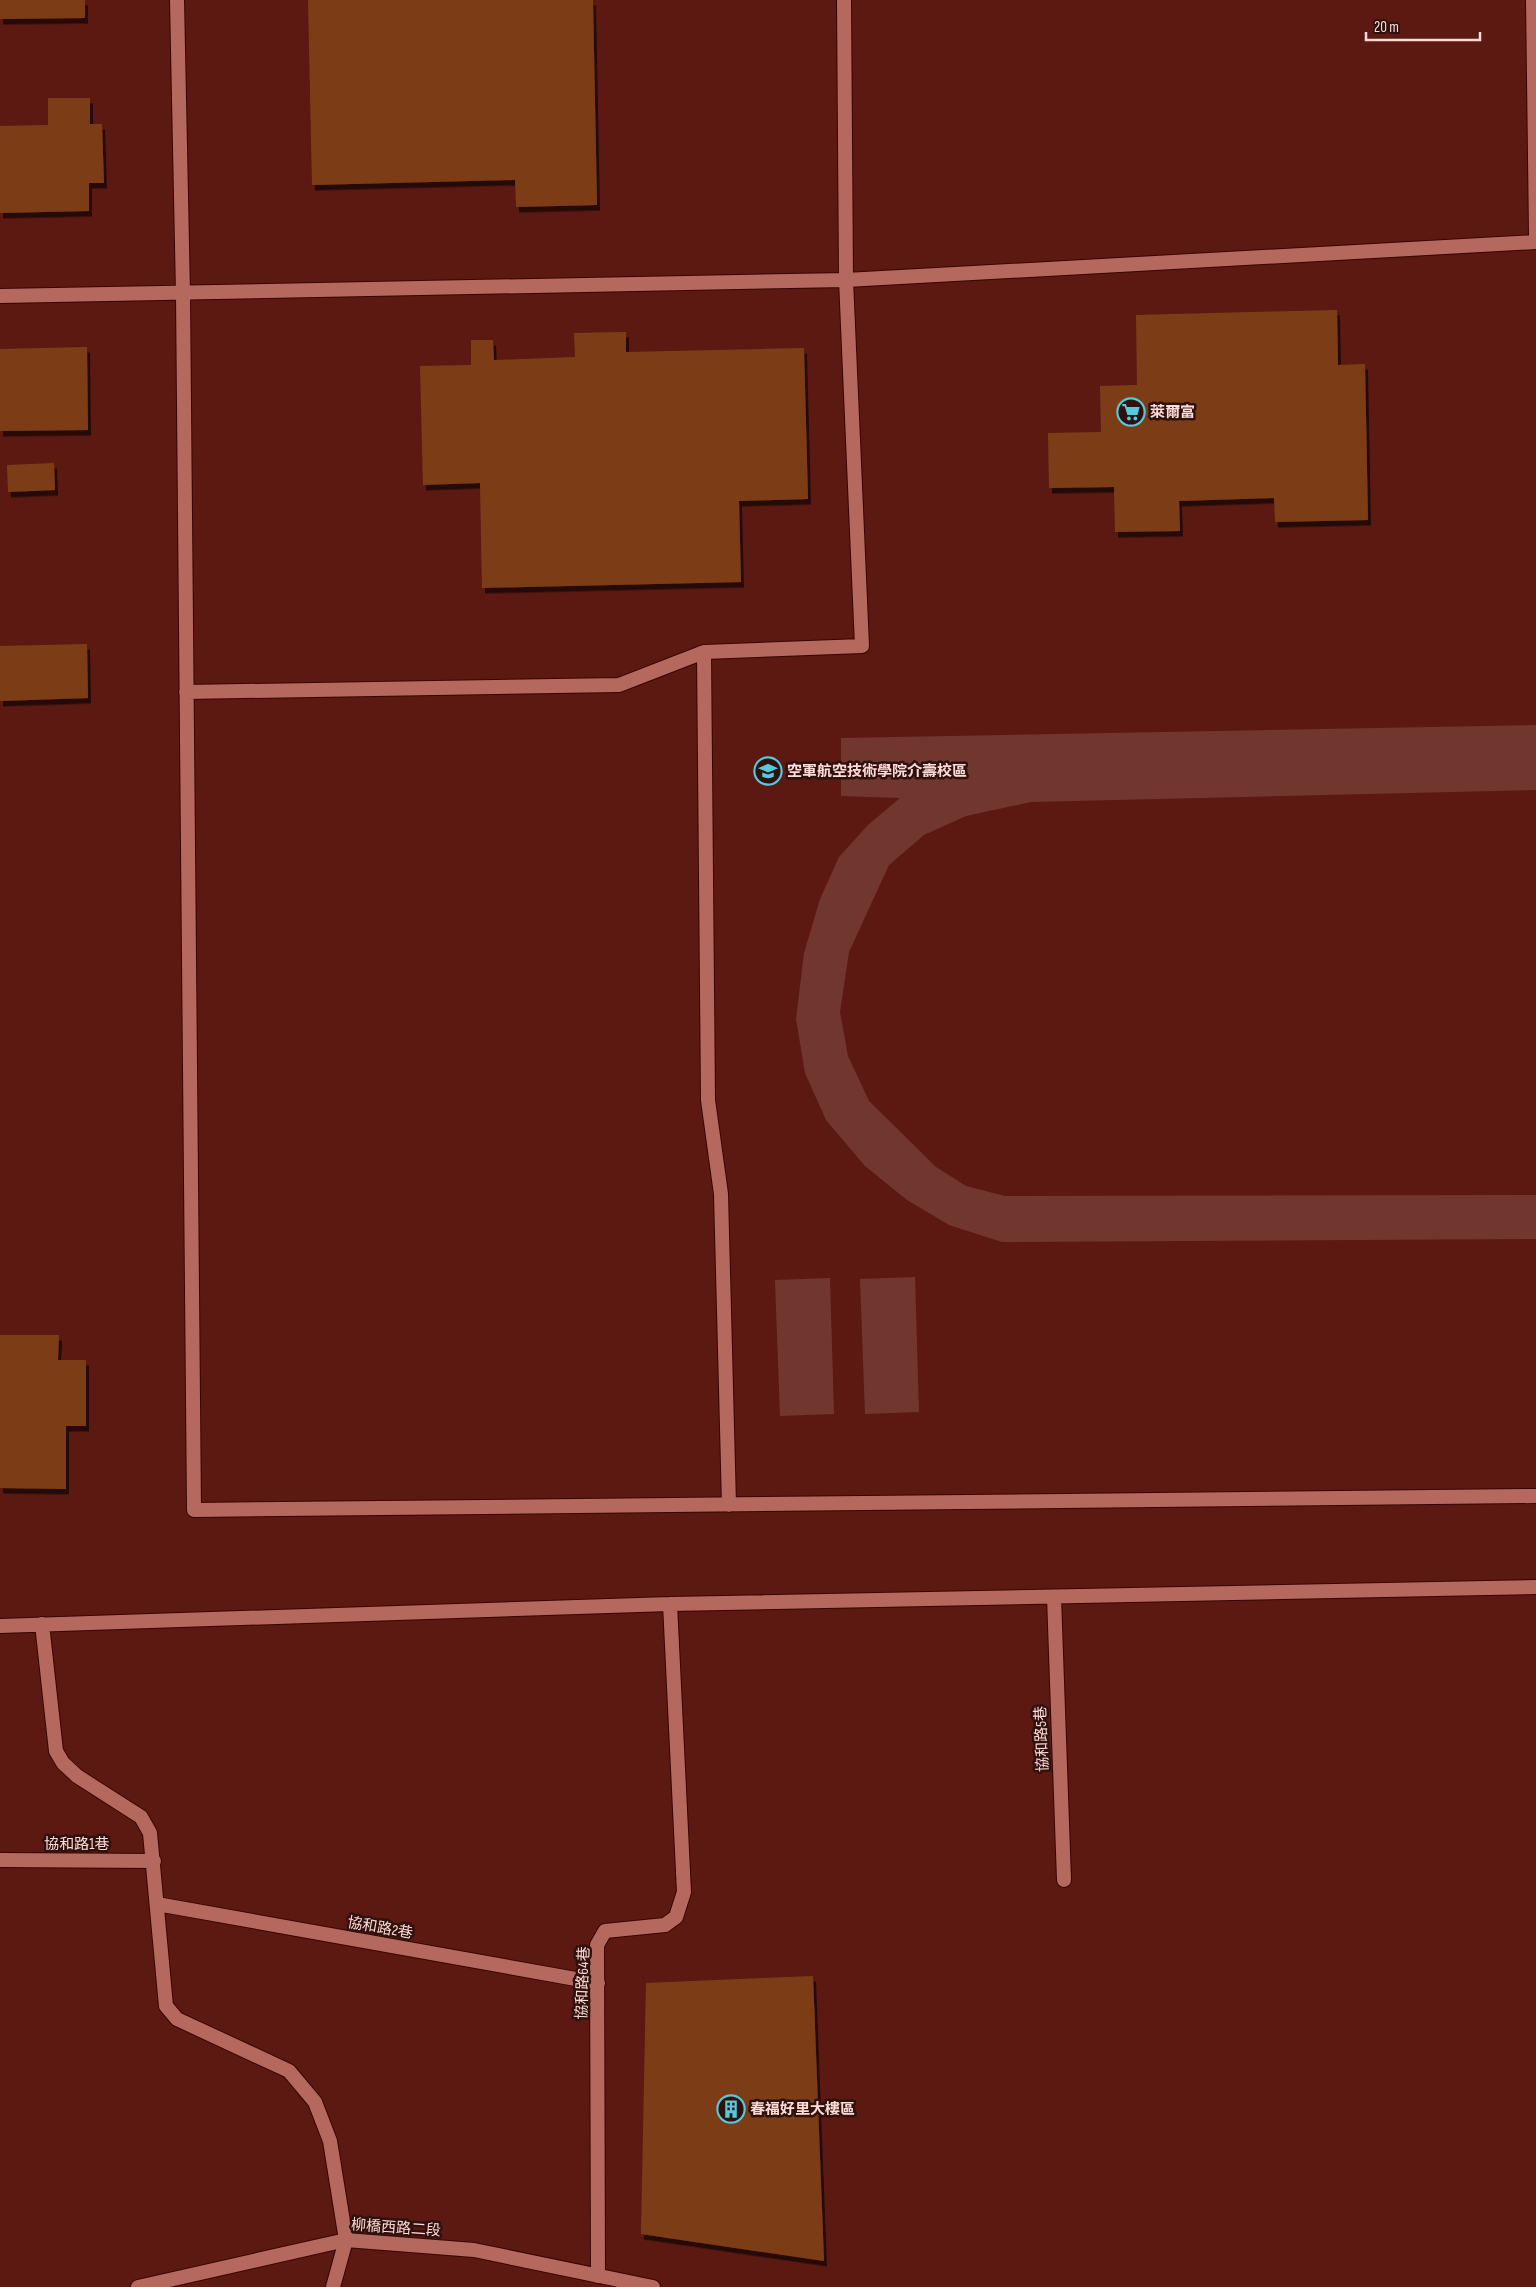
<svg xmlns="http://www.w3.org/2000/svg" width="1536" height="2287" font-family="'Sofia Sans Condensed','Noto Sans TC',sans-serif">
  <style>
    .green { fill: #71372f }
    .building { fill: #7c3e17; filter: url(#shadow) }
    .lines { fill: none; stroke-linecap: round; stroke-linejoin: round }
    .service-casing { stroke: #380503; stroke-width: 16 }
    .minor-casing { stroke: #380503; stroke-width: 16 }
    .service { stroke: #b5695e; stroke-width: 14 }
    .minor { stroke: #b5695e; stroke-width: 14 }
    .labels { text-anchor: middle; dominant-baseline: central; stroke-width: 5; stroke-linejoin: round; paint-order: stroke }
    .poi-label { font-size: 15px; font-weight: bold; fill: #fedbd5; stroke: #2f110d; text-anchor: start }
    .street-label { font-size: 15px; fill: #fedbd5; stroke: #2f110d }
  </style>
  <defs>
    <filter id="shadow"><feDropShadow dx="3" dy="5.5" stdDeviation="0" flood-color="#0009"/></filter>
  </defs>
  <rect width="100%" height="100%" fill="#5c1912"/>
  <path class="green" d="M1536,725V790L1031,802L966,816L924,835L889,865L849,952L840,1012L848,1056L869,1101L936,1167L966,1186L1005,1196L1536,1195V1239L1002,1242L949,1225L907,1200L865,1166L826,1120L805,1073L796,1019L804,953L820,899L839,857L868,825L900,798L841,796V738Z
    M915,1277L919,1412L865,1414L860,1279Z
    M830,1278L834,1414L780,1416L775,1280Z"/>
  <path class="building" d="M0,0H85V18L0,19Z
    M308,0H593L597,205L516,207L515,180L312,185Z
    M48,98H90V124H102L104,183H89V211L0,213V126L48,125Z
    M1337,310L1338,365L1365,364L1368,520L1275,522L1274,498L1179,501L1180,531L1115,532L1114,487L1049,488L1048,433L1101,432L1100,386L1137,385L1136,315Z
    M626,332V352L804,348L808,499L739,501L741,582L482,588L480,483L423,485L420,366L471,365V340H493L494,360L575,357L574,333Z
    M87,347L88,430L0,431V349Z
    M54,463L55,490L8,492L7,465Z
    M87,644L88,698L0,701V646Z
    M0,1335H59L58,1360H86V1426H66V1489L0,1488Z
    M813,1976L824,2261L641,2234L646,1983Z"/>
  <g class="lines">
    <g class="service-casing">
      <path id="service" d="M177,0L183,294L194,1510L1536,1496
        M1533,0L1536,235
        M0,296L846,280L1536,242
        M704,652L708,1100L721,1194L729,1505
        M186,692L619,685L704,652L862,646L846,280L844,0
        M1054,1597L1064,1880
        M42,1624L56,1751L63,1763L77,1776L141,1817L150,1833L166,2006L177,2019L289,2071L315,2102L330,2141L346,2240L333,2287
        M0,1626L670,1604L1536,1587
        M0,1860L154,1861
        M157,1904L598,1983
        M598,2276L597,1945L605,1931L665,1925L676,1917L684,1892L670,1604"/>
    </g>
    <g class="minor-casing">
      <path id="minor" d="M138,2287L346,2240L474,2250L653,2287"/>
    </g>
    <use href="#service" class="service"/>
    <use href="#minor" class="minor"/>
  </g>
  <defs>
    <g id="supermarket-ring" transform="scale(1.4375)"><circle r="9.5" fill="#2f110d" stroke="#54cadd" stroke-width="1.5"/><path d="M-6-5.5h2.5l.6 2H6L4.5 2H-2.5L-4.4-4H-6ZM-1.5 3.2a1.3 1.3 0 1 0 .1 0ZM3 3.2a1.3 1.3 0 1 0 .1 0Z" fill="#54cadd"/></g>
    <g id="university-ring" transform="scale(1.4375)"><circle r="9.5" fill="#2f110d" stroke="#54cadd" stroke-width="1.5"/><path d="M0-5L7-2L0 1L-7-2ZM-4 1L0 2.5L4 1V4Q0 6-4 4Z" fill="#54cadd"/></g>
    <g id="building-ring" transform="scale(1.4375)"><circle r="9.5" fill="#2f110d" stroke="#54cadd" stroke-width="1.5"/><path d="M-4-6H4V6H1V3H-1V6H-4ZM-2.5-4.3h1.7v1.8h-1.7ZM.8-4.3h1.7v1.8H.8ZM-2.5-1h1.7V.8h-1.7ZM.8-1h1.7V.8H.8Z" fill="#54cadd"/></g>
  </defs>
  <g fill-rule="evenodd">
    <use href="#supermarket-ring" x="1131" y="412"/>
    <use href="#university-ring" x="768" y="771"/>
    <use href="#building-ring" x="731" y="2109"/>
  </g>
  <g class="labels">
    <g class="poi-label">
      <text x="1150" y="412">萊爾富</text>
      <text x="787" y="771">空軍航空技術學院介壽校區</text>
      <text x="750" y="2109">春福好里大樓區</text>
    </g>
    <g class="street-label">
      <text transform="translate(1042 1739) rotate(-92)">協和路5巷</text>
      <text x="77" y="1844">協和路1巷</text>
      <text transform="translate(380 1928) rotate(10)">協和路2巷</text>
      <text transform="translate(583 1983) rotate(-88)">協和路64巷</text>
      <text transform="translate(396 2228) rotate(4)">柳橋西路二段</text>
    </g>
  </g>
  <path d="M1366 32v8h114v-8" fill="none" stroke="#fedbd5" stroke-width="2.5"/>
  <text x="1374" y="32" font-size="15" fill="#fedbd5" stroke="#2f110d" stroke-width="4" paint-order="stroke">20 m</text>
</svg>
